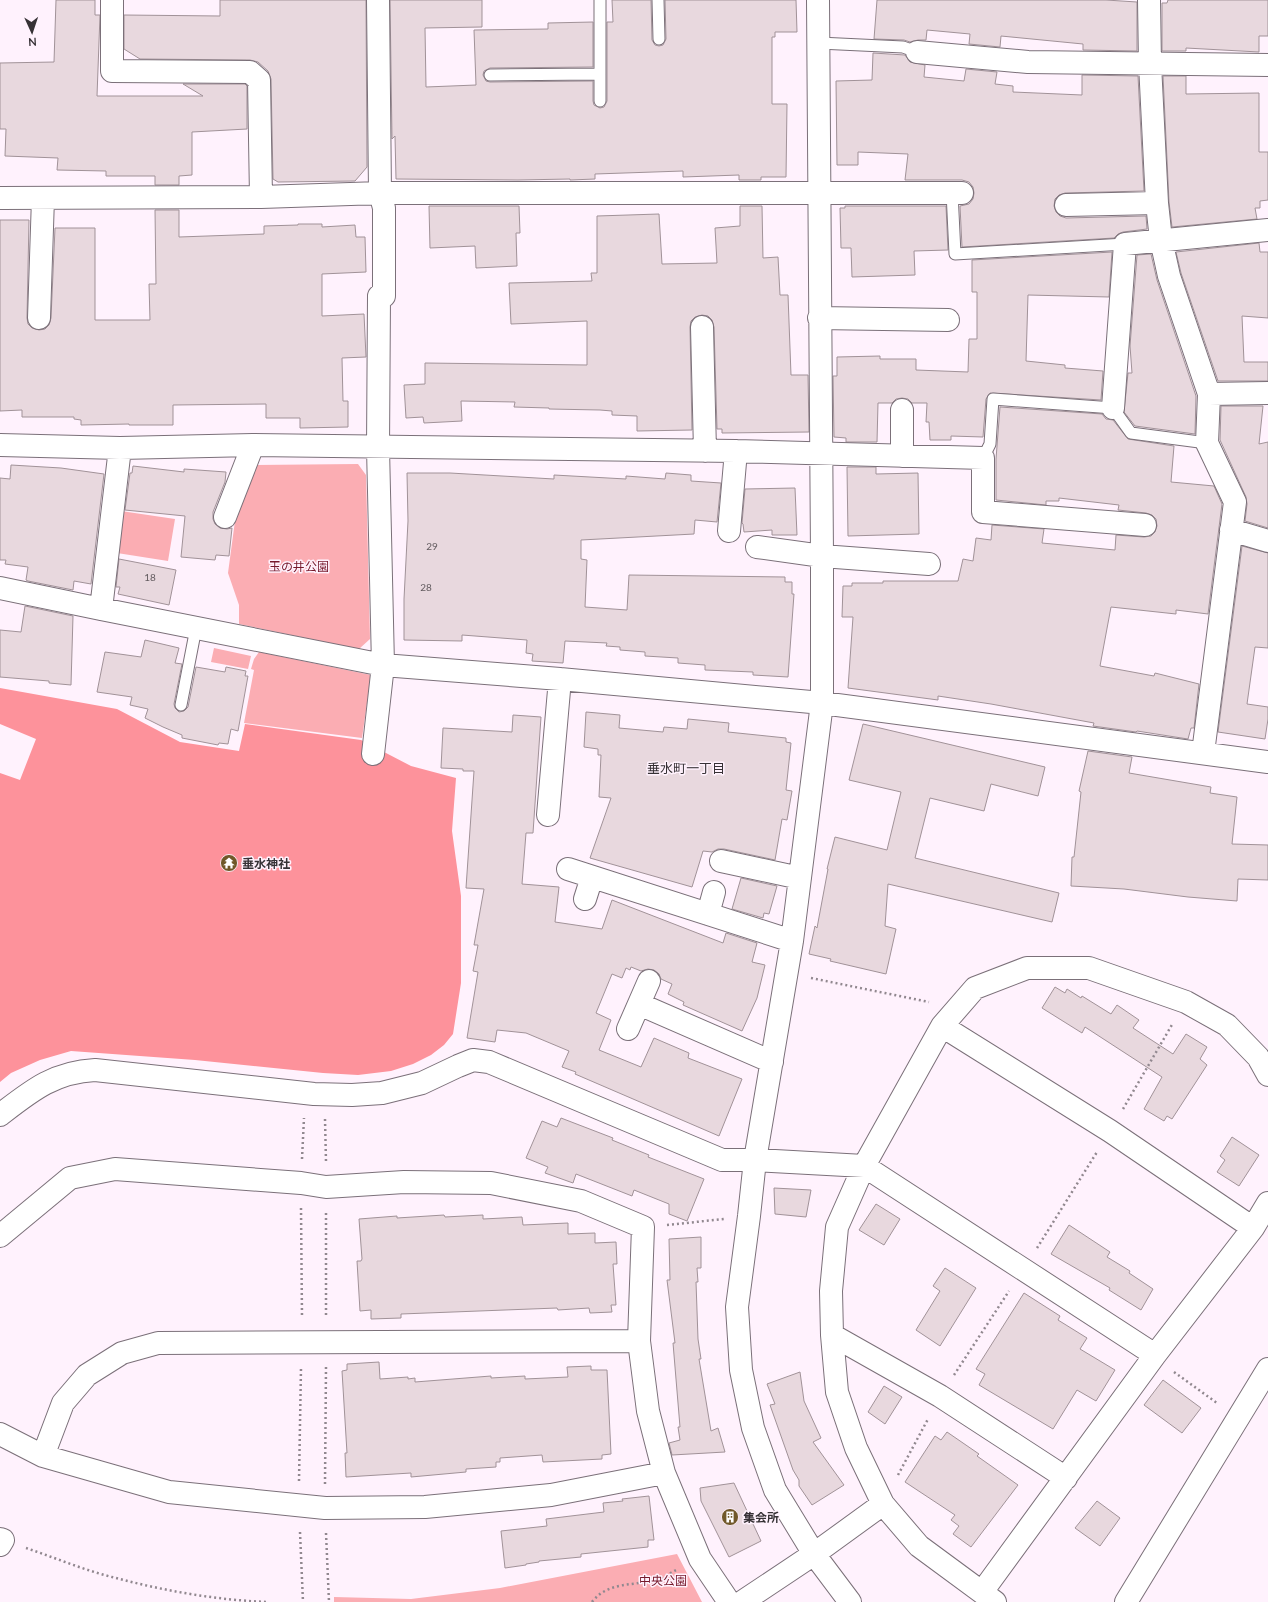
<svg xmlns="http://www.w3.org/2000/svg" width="1268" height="1602" font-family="Lato,'Noto Sans JP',sans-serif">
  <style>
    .green { fill: #fbadb3 }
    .forest { fill: #fd929b }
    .building { fill: #e8d8de; stroke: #a19298 }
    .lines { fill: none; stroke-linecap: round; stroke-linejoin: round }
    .service-casing { stroke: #7b7079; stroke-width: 13 }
    .minor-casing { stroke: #7b7079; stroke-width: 24 }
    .path { stroke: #91888f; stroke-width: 2.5; stroke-dasharray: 2 3; stroke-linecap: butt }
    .service { stroke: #fff; stroke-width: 11 }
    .minor { stroke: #fff; stroke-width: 22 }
    .labels { text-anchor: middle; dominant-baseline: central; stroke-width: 3; stroke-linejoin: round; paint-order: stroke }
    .number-label { font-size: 10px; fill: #625b5f }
    .park-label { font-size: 12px; fill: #76182b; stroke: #fff2fd }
    .poi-label { font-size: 12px; font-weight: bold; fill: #363135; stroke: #fff2fd; text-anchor: start }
    .neighbourhood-label { font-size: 13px; fill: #363135; stroke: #fff2fd }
  </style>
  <rect width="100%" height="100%" fill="#fff2fd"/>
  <path class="green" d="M358,464L366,475L370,639L359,649L239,624V605L228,573L237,506L255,465Z
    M121,511L175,519L168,561L117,553Z
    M214,648L251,656L248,669L211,662Z
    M259,652L371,675L362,738L244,723L254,670L251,669L254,659Z
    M677,1554L702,1602H334V1597L411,1599L500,1588Z"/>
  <path class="forest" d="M0,688L117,709L180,742L239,751L245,724L361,740L411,766L456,778L452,831L461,896V983L453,1034L444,1045L431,1055L413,1064L391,1071L358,1075L323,1073L195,1060L71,1051L40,1060L11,1073L0,1082V773L20,780L36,739L0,724Z"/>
  <path class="building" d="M56,0H95V15H100L97,96H203L183,84H245L247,86V129L192,132V175L179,176V185H155V176H106V171L57,170L58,158L5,156L6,129H0V63L54,62Z
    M220,0H366L367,167L355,181L278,182L273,179L271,79L268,71L258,62L250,60L140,59L124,49V15L220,16Z
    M390,0H482V27L425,28L426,87L476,85L474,30L548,29V23L593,22V67L490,68L484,71L483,75L486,81L490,82L593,81V101L594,105L600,108L604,107L607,101V22H613L612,0H651L652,40L655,45L659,46L663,45L666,39L665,0H796L797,32H775V37H772V104H787L786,177H761V180H739V175L683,177V171L595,174V179L570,180V179L518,180L396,179L395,136L392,139Z
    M877,0H1106L1137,2V51L1083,50V44L1001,36L1000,47L969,44L970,34L927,30L926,40H918L910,42L904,40L874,39Z
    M1168,0H1268V36H1259V52L1186,48V51H1162V3H1167Z
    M873,53L905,55L910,62L925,65L924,77L964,81L966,69L997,72L995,84L1013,86V92L1082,95V75L1138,76L1144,191L1065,193L1059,195L1055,199L1054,206L1056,212L1060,216L1066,218L1146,216L1147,229L1123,232L1118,234L1114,238L962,247L960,206L969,204L973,199L974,193L973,187L969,182L962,180H905L908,154L858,152V165H837L836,81L872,80Z
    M1163,76H1186V94L1259,93V152H1268V200L1260,201V208H1255L1257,219L1172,227L1169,202Z
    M429,206H519L520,233H516L517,266L476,268L475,246L430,248Z
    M740,206H762L763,258L778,257L780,295H788L791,375H808L809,432L722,433V429H717L714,327L712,320L708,316L702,315L695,317L691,321L690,327L692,430L637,431V416L612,415V411L600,410L549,409V408L514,407L515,402L461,401L462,421L424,423L423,417L406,418L404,385L425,384V363L587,365V321L511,324L509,283L592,281L591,273H597V216L659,214L662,264L717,263L715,228L740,226Z
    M845,206H946L948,250L914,251L915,275L852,277L851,248H841L840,208H845Z
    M155,210H179V237L264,234V226L298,225V224H322V227L355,225L356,237H365L366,272L322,274V316L364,314L366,357L342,358L343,401H348V427L300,428V418H266V404L173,405V425H129V424L81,425V420L74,419V417H22V410L0,411V220H29L27,318L28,324L32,328L39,330L45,329L49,325L51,318L55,228H95V320H150L149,284H156Z
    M1259,243L1260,252H1268V318L1242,316L1244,362H1268V381H1218L1181,273L1176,252Z
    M1112,252L1109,297L1028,295L1026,361L1065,365V368L1103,371L1101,400L990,393L986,399L983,437L951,436V440H930L929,422H926L927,403H912L908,399L902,398L896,399L892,403H878L877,442H846V438L834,437L833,376H837V357L880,356V359H916V370L968,372L969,339H977V292H972V260Z
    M1151,254L1157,280L1196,396L1195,434L1135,426L1124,412L1128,373H1132L1130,346L1137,255Z
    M1221,406H1263L1259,444L1268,442V528L1245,521L1247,504L1246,497L1220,440Z
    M1000,407L1102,414L1106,419L1113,420L1128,439L1174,446L1171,482L1214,486L1222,504L1208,614L1176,610V614L1111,607L1100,666L1154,676L1155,673L1199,684L1194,728H1191L1188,739L1137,731L1136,732L1093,726L1094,723L991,704L938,696V700L848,688L853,617H842L843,586H852V583H883V581H958L963,559L973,561L976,538L991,540L992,525L1044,529L1042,543L1115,550L1116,535L1144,537L1151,536L1155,532L1157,526L1156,519L1152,515L1146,513L1118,510L1119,505L1059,498V501H1046V505L996,500V459Z
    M11,465L61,468L104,474L91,584L74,581L73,590L28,581L26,580L28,567L5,564L6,560H0V478L10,479Z
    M133,466L184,472V469L226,472L225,482L213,512V519L215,524L220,528L227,529L232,528L229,556L216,555L215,560L181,557L185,516L125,510L130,473H132Z
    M847,467H876V474L918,473L919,534L848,536Z
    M407,473H450L554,479V475L626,479V476L665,479L666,473L691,475V481L721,483L717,522L695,520L694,534L581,540V559L587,560L585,607L627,610L629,575L785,577V582H792V594H794L788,677L753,675V672L705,670V665L678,663V658L645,656V652L620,650V647L606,646L607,643L565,641L563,663L532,661L533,654L526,653L527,640L462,635V641L404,640V599L408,521Z
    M795,488L797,535H772V530L744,532L743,524L742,523L745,489Z
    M1242,546L1268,553V648L1255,647L1247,704L1268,707V719L1265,739L1218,732Z
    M119,559L176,570L169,605L118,594L120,587H116Z
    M25,606L73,616L71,685L49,683V681L0,677V630L21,632Z
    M145,640L179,648L175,663L182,664L174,704L175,708L179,712L184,711L188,707L196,667L225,672L226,667L246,671L245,676H248L238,731L231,729L228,744L219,743L218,745L182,738V735L163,727L145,718L148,709L130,705L132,697L97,692L105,652L141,657Z
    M586,712L620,715L619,728L663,732L664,727L687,729L688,719L729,723L728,732L786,738V742L791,743L786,790L792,791L787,820L782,819L775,860L724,849H718L712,852L703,851L692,887L590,858L611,798L599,797L601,755H598V749L584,747Z
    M513,715L541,717L533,833H526L522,884L559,887L555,922L602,929L612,900L723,943L726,933L757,943L752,962L765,965L757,998L742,1031L683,1005L684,1002L668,994L672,984L661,979L659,974L654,970L648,969L641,971L631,967L630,970L626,968L622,978L612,974L596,1013L611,1020L599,1050L641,1067L654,1038L689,1053L688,1058L742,1079L719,1136L575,1074L576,1072L562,1067L569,1051L526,1033L497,1030L495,1042L467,1038L478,972L473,971L478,945H474L484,889L466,888L474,771H463V769L441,768L443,728L512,732Z
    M863,724L1045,767L1038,796L991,784L984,811L930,798L915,858L1059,893L1052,922L888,884L885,926L896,929L886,974L830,961L831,959L809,954L815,926L817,928L828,869H827L835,837L887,850L901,792L849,780Z
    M1088,751L1132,757L1129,773L1211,787L1210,793L1237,797L1232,844L1268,845V880L1238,879L1237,901L1188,897L1124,889L1071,886L1072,857H1074L1081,792L1079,791Z
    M741,878L777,886L769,914L764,913L763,918L732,909Z
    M1055,987L1065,993L1067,989L1081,998L1082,996L1111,1014L1117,1005L1139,1020L1133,1028L1173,1054L1186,1034L1207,1047L1200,1059L1207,1065L1172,1119L1167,1116L1164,1121L1144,1109L1162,1077L1085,1027L1082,1033L1042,1008Z
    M561,1118L613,1138L612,1140L649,1155L648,1157L704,1179L687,1221L669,1214V1204L634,1190L632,1196L576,1174L573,1183L545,1173L548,1167L526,1158L542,1121L557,1127Z
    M1232,1137L1259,1155L1239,1186L1217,1172L1225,1160L1220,1156Z
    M774,1188L811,1190L806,1217L775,1214Z
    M876,1204L900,1219L884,1245L859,1230Z
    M444,1215L445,1217L483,1215V1219L522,1217L523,1225L568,1223V1234L595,1233V1243L616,1242L617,1264H613L616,1305H611L612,1312L590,1313L589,1308L558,1310L557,1308L401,1314V1318L371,1319V1310L360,1311L357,1261H361L362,1259L359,1219L397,1216V1218Z
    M1069,1225L1110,1252L1107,1257L1130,1271L1129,1273L1153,1289L1141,1310L1109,1290L1110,1288L1051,1254Z
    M701,1237V1268H697L698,1282H696L698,1339L701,1359H699L711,1431L718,1428L725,1452L672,1455L669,1443L680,1440L678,1427H680L673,1343H675L667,1280H670L669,1239Z
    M945,1268L976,1288L940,1346L916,1330L940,1291L933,1286Z
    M1024,1293L1060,1316L1058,1320L1087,1338L1080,1349L1115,1370L1096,1401L1077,1390L1053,1429L979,1385L985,1374L976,1369Z
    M379,1362L380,1379L408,1377V1379L415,1378V1382L491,1376V1378L525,1376V1379L568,1377L567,1367L591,1366V1370H607L611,1454L602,1455V1459L543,1462L542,1455L500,1458V1462H496V1467L466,1469V1472L411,1477V1473L346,1477L345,1453H347L342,1371L347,1370V1364Z
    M800,1372L804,1401L821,1438L813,1442L844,1485L812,1505L799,1486V1480L793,1470L770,1405L775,1404L767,1384Z
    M1163,1380L1201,1408L1182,1433L1144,1405Z
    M884,1386L902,1397L885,1424L868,1412Z
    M947,1432L979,1454L977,1456L1018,1485L971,1547L953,1534L959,1526L951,1520L955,1515L905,1482L935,1436L941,1440Z
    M734,1483L761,1541L729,1557L701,1501L700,1488Z
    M649,1496L654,1540H648V1547L581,1554V1557L539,1561V1562L526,1564V1565L505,1568L501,1531L547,1526L546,1519L604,1512L603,1503L623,1501L622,1499Z
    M1097,1501L1120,1518L1100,1546L1075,1528Z"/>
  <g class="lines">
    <g class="service-casing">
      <path id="service" d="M600,0V101
        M658,0L659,39
        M819,43L903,47L917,52
        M490,75L600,74
        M952,192L955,254L1125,244
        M983,458L990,444L993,399L1113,408L1131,433L1207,443
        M181,705L196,628"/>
    </g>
    <g class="minor-casing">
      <path id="minor" d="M112,0V71L250,72L259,80L261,197
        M1149,0L1150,64L1157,203L1161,240L1169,276L1209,394L1207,443L1235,502L1203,753
        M917,52L1028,62L1268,65
        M0,198L261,197L380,193H962
        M1066,205L1157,203
        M39,318L43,198
        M819,318L948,320
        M702,327L705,451
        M1209,394L1268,393
        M1113,408L1125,244L1268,230
        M902,410V456
        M0,445L120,448L253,445L736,451L983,458V512L1145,525
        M225,517L253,445
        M1231,530L1268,541
        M729,531L736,451
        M757,547L822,556L929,564
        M0,588L101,609L383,665L560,679L822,703L1268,762
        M101,609L120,448
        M373,754L383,665L378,448L379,296H384V208L380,193L378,0
        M548,815L560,679
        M721,861L800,878
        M568,869L792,941
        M585,899L592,877
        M708,914L714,892
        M639,1004L772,1062
        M942,1026L1110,1131L1253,1228
        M628,1029L649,981
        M0,1115C31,1091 54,1072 95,1070L314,1094L352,1095L382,1093L422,1083L458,1066L473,1060L489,1062L722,1160H755L792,941L822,703V556L818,0
        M0,1236L70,1178L115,1169L301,1183L326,1187L404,1182L491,1183L581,1201L643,1227L639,1341L648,1411L664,1473L700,1559L729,1602
        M832,1335L940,1396L1066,1478
        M0,1434L43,1456L169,1492L325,1508L425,1507L551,1495L664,1473
        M43,1456L63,1403L87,1375L122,1353L158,1343L639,1341
        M0,1539L3,1540L0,1545
        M982,1592L1155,1355L1253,1228L1268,1203
        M742,1602L814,1554L883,1504
        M850,1602L814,1554L775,1490L753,1428L741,1370L737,1307L749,1216L755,1160L864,1166L1155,1355
        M995,1602L919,1546L883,1504L856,1448L837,1392L832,1335L831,1291L837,1227L864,1166L942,1026L975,988L1027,968H1089L1186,1002L1227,1025L1258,1057L1268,1075
        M1126,1602L1268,1369"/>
    </g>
    <path class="path" d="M811,978L929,1002
      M1123,1109L1173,1023
      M325,1119L326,1162
      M302,1159L304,1118
      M301,1208L302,1317
      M326,1213V1318
      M667,1225L724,1219
      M1037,1248L1097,1152
      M1174,1372L1217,1403
      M954,1375L1009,1291
      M898,1475L928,1419
      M299,1481L301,1368
      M325,1484L326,1367
      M300,1532L303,1602
      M326,1533L329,1602
      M26,1548C56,1558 86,1571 116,1578C165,1591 217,1600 267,1602
      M592,1602C608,1581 634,1586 657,1580C664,1578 670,1573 676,1570"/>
    <use href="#service" class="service"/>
    <use href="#minor" class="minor"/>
  </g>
  <defs>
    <g id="temple-disc" transform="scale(0.9)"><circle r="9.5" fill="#705829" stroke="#fff2fd"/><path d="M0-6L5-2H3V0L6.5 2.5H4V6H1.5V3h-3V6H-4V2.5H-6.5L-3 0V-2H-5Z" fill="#fff"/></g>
    <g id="building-disc" transform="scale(0.9)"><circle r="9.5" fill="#705829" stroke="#fff2fd"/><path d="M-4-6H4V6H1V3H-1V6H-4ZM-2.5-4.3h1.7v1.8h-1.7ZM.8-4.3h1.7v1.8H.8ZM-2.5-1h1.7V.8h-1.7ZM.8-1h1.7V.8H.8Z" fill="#fff"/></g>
  </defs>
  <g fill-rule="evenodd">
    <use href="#temple-disc" x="229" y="863"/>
    <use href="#building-disc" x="730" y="1517"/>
  </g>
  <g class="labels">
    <g class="number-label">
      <text x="432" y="546">29</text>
      <text x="150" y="577">18</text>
      <text x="426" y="587">28</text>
    </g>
    <g class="park-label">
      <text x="299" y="566">玉の井公園</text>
      <text x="663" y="1580">中央公園</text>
    </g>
    <g class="poi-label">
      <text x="242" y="863">垂水神社</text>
      <text x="743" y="1517">集会所</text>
    </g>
    <g class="neighbourhood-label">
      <text x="686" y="768">垂水町一丁目</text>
    </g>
  </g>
  <g transform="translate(32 32) rotate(177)" stroke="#fff2fd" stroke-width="3" paint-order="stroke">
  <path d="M0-3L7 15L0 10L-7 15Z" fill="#363135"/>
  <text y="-6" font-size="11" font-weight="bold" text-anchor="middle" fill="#363135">N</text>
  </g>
</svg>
